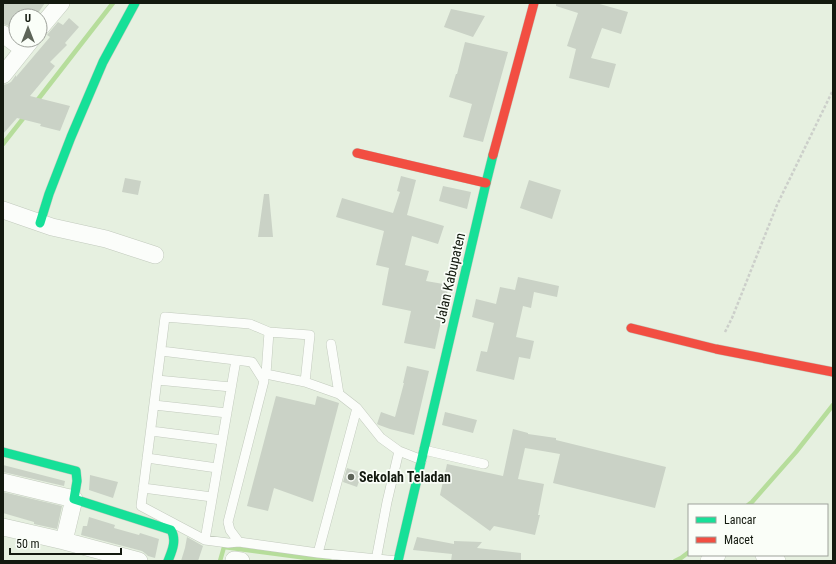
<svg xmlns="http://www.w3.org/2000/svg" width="836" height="564" font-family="'Roboto Condensed',sans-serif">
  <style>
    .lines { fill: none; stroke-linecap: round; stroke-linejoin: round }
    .stream { stroke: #b6dd9b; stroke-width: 4.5 }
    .building { fill: #cad2c6 }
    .lane-casing { stroke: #c2cabd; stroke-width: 10 }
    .street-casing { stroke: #c2cabd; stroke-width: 18 }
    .fast-casing { stroke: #c2cabd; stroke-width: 10 }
    .jam-casing { stroke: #c2cabd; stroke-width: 10 }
    .path { stroke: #cccfca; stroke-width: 2.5; stroke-dasharray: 3 2; stroke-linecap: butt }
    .lane { stroke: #fbfdfa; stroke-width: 9 }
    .street { stroke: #fbfdfa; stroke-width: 17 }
    .fast { stroke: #16e098; stroke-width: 9 }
    .jam { stroke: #f24e42; stroke-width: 9 }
    .poi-dot { fill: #5d6458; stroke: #fafef8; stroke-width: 1.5 }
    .labels { text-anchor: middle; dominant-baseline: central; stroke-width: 3.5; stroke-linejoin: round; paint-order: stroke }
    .street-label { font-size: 14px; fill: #13190f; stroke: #fafef8 }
    .poi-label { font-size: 14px; font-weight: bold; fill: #13190f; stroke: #fafef8; text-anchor: start }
  </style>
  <rect width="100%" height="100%" fill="#e6f0e0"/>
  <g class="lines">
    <path class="stream" d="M36,102L113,3
      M3,144L25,116
      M748,505L752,502L796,452L833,405
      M220,561L224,547L330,561
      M675,561L681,558L689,552"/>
  </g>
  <path class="building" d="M3,3H45L36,16H19L16,14V31L9,26L3,24Z
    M556,3H596L628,12L621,34L602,28L591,58L616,64L609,88L569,78L576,49L567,46L578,13L556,6Z
    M451,9L485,16L473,37L444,27Z
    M69,18L79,27L65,43L67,45L50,62L55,66L30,96L70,106L60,131L40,126L41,124L17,118L3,134V85L7,84L11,82L16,75V77L50,37L47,35L58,22L63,25Z
    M465,42L508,52L483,142L463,137L472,104L449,97L456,74H457Z
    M401,176L416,180L407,215L444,226L438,244L412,236L405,265L429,271L426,281L449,285L435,349L404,343L411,311L382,305L389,268L376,265L384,231L336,217L342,198L393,213L400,192L397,191Z
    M125,178L141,181L138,195L122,192Z
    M529,180L561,190L552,219L520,208Z
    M443,186L471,192L467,209L439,201Z
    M264,194H269L273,237H258Z
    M518,277L559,286L557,297L534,292L531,308L523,306L516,337L534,341L530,359L519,357L514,380L476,371L481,351L487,352L494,323L472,317L476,299L496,304L500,287L515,290Z
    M407,366L429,371L414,435L390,429L379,425L377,424L381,412L395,417L404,383H403Z
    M276,396L315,405L317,396L339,403L313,502L274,488L268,511L247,506Z
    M445,412L477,420L473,433L442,425Z
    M513,429L528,433V434L556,438V440L666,467L655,508L553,483L560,454L525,448L518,479L544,484L538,515H540L535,535L494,526L490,531L440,495L447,464L503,476Z
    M3,465L65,481L64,486L3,472Z
    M347,468L362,473L357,487L343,482Z
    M90,475L118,482L113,498L89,490Z
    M3,492L62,506L57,529L34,524V522L3,513Z
    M89,517L115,525L114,528L139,535L140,533L159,539L155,558L148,556L146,554L142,551L81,535L83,526H87Z
    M187,537L203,546L198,561H181L185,548Z
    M417,537L454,544V541L482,542L477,548L521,553V561H451L452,554L413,550Z"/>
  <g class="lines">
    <g class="lane-casing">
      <path id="lane" d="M331,344L339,394
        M161,351L252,362L259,373
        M266,374L269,332L310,335L305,382
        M157,380L231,387
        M154,405L227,413
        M151,431L222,440
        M424,450L484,464
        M147,458L217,468
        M143,488L212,497
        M205,540L236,360
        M239,542L228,543L205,540L141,506L165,317L250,324L269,332
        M318,553L357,408
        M376,560L387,502L399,451
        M397,561L318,553L239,542L230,530L228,522L264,381L259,373L266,374L305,382L339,394L357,408L381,438L399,451L422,460"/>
    </g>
    <g class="street-casing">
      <path id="street" d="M40,28L61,3
        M3,34L23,49
        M3,75L31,40
        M3,210L52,227L106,239L155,255
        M3,482L74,499L64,541L3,527
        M64,541L139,561
        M764,555L777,561
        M234,560L241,561
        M709,561L717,555"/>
    </g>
    <g class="fast-casing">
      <path id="fast" d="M40,223L49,194L71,137L103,62L135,3
        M3,452L76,471L77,481L74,499L171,530C177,540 172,551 168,561
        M398,561L486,183L493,155"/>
    </g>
    <g class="jam-casing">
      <path id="jam" d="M357,153L486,183
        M493,155L534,3
        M631,328L716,349L833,372"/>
    </g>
    <path class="path" d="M725,332L732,318L777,205L833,90"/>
    <use href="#lane" class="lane"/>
    <use href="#street" class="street"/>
    <use href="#fast" class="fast"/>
    <use href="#jam" class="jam"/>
  </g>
  <circle class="poi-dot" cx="351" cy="477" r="4"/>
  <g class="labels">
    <g class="street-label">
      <text transform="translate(450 278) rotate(-77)">Jalan Kabupaten</text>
    </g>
    <g class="poi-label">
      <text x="359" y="477">Sekolah Teladan</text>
    </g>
  </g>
  <rect width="836" height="564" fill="none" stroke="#13190f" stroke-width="8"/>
  <rect x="688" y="504" width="140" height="52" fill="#fafef8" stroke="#9ea29b"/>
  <rect x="696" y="517" width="20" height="6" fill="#16e098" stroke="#9ea29b"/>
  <text x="724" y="524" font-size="12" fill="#13190f">Lancar</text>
  <rect x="696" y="537" width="20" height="6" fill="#f24e42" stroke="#9ea29b"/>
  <text x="724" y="544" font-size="12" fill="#13190f">Macet</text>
  <g transform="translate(28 28)"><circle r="19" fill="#fafef8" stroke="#9ea29b"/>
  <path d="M0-3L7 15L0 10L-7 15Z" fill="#5d6458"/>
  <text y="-6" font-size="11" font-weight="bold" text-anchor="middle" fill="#13190f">U</text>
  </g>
  <path d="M10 548v6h111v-6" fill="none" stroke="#13190f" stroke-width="2"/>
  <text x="16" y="548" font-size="12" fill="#13190f" stroke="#fafef8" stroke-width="3" paint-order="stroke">50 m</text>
</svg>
